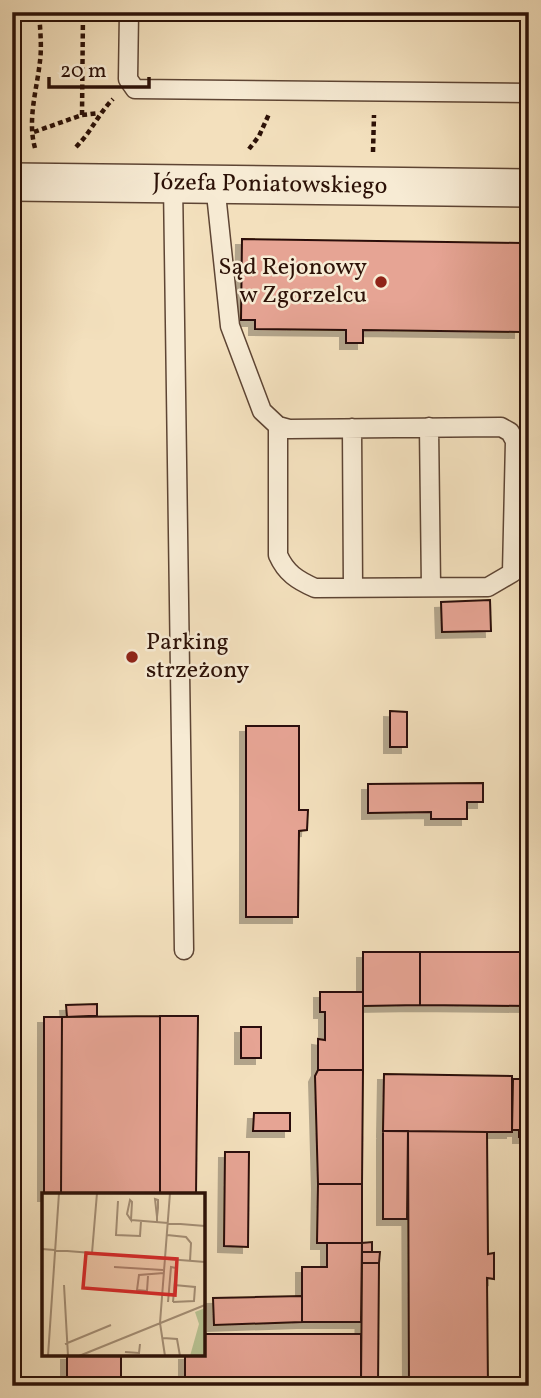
<svg xmlns="http://www.w3.org/2000/svg" width="541" height="1398" font-family="Vollkorn,serif">
  <style>
    .building { fill: #e6a494; stroke: #2c1107; stroke-width: 2; filter: url(#shadow) }
    .lines { fill: none; stroke-linecap: round; stroke-linejoin: round }
    .lane-casing { stroke: #5e4534; stroke-width: 21 }
    .street-casing { stroke: #5e4534; stroke-width: 40 }
    .path { stroke: #2c1107; stroke-width: 4.5; stroke-dasharray: 5 3.5; stroke-linecap: butt }
    .lane { stroke: #f7ebd4; stroke-width: 18 }
    .street { stroke: #f7ebd4; stroke-width: 37 }
    .poi-dot { fill: #8f2418; stroke: #f7ebd4; stroke-width: 2.5 }
    .labels { text-anchor: middle; dominant-baseline: central; stroke-width: 5; stroke-linejoin: round; paint-order: stroke }
    .street-label { font-size: 24px; fill: #2c1107; stroke: #f7ebd4 }
    .poi-label { font-size: 24px; fill: #2c1107; stroke: #f7ebd4; text-anchor: end }
    .inset-road { fill: none; stroke: #a38d74; stroke-width: 2 }
    .view { fill: #d62828; fill-opacity: 0.15; stroke: #d62828; stroke-width: 3.5 }
    .inset-edge { fill: none; stroke: #2c1107; stroke-width: 3.5 }
  </style>
  <defs>
    <filter id="shadow"><feDropShadow dx="-6" dy="6" stdDeviation="0" flood-color="#0004"/></filter>
  </defs>
  <rect width="100%" height="100%" fill="#f3e0bd"/>
  <filter id="stains"><feTurbulence type="fractalNoise" baseFrequency=".00286" numOctaves="4"/><feColorMatrix values="0 0 0 0 .2 0 0 0 0 .09 0 0 0 0 .02 0 0 0 .5 -.17"/></filter>
  <radialGradient id="worn" r=".72"><stop offset=".6" stop-color="#630" stop-opacity="0"/><stop offset="1" stop-color="#630" stop-opacity=".3"/></radialGradient>
  <path class="building" d="M242,239L521,243L520,332L363,330V343H346V330L255,329V320H241Z
    M490,600L491,631L442,632L441,602Z
    M390,711L407,712V747H390Z
    M246,726H299V810H308L307,830L299,831L298,917H246Z
    M483,783V802H467V819H431V812L368,813V784Z
    M363,952H420V1005L363,1006Z
    M420,952H529V1006L420,1005Z
    M320,992H363V1070H318V1039L325,1040V1012H320Z
    M97,1004V1016L67,1017L66,1005Z
    M160,1016V1195H61L62,1017Z
    M160,1016H198L196,1195H160Z
    M44,1017H62L61,1195H44Z
    M241,1027H261V1058H241Z
    M318,1070H363L362,1184H318L315,1076Z
    M384,1074L512,1076V1132L383,1131Z
    M513,1079H529V1137H519V1130H512Z
    M254,1113H290V1131H253Z
    M383,1131H408L407,1219H383Z
    M408,1131L487,1132L488,1254L494,1253V1279L487,1278L488,1386H409Z
    M225,1152H249L248,1247L224,1246Z
    M318,1184H362V1243H317Z
    M372,1242V1252H362V1243Z
    M327,1243H362L361,1322H302V1267H327Z
    M362,1252H380L379,1263H362Z
    M362,1263H379L378,1385L361,1384Z
    M302,1296V1322L214,1325L213,1298Z
    M203,1334H361V1386H185V1354H203Z
    M67,1354H121V1386H67Z"/>
  <g class="lines">
    <g class="lane-casing">
      <path id="lane" d="M129,12L128,79L135,89L529,93
        M173,183L184,950
        M215,184L230,326L262,411L278,426L289,429L501,427L510,432L515,441L512,573L488,587L315,588C297,580 286,573 278,555V426
        M429,427L431,587
        M352,428L353,588"/>
    </g>
    <g class="street-casing">
      <path id="street" d="M12,182L529,188"/>
    </g>
    <path class="path" d="M82,115L83,12
      M34,132L82,115L99,113
      M76,147C92,131 98,114 113,99
      M35,148C27,120 37,89 40,61C42,46 40,28 39,12
      M249,149L259,136L269,114
      M373,152L374,115"/>
    <use href="#lane" class="lane"/>
    <use href="#street" class="street"/>
  </g>
  <g class="poi-dot">
    <circle cx="381" cy="282" r="7"/>
    <circle cx="132" cy="657" r="7"/>
  </g>
  <g class="labels">
    <g class="street-label">
      <text transform="translate(270 185) rotate(1)">Józefa Poniatowskiego</text>
    </g>
    <g class="poi-label">
      <text x="367" y="268">Sąd Rejonowy<tspan x="367" dy="28">w Zgorzelcu</tspan></text>
      <text x="146" y="643" text-anchor="start">Parking<tspan x="146" dy="28">strzeżony</tspan></text>
    </g>
  </g>
  <g transform="translate(42 1193)">
    <rect width="163" height="163" fill="#f3e0bd"/>
    <path d="M163,115V163H148L157,131L153,119Z" fill="#b8c393"/>
    <path class="inset-road" d="M88,7L90,9L89,27L85,21ZM76,8L74,42L98,43L99,28M89,27L163,33M115,29V24L116,15V7L113,6L115,24M125,42L144,44L149,50L148,68M0,56L163,69M50,60L55,0M72,74L121,77M106,83L105,98L95,97L97,82L122,80M22,92L26,163M126,109L129,74L134,75L131,109M131,109L152,108L153,94L132,92M121,145L135,146L138,163M23,151L69,132M83,159L97,160L98,151M6,163L17,0M37,163L163,112M123,163L118,130L128,0"/>
    <path class="view" d="M44,60L135,66L133,102L41,95Z"/>
    <rect width="163" height="163" class="inset-edge"/>
  </g>
  <rect width="541" height="1398" fill="none" stroke="#f3e0bd" stroke-width="42"/>
  <rect x="14" y="14" width="513" height="1370" fill="none" stroke="#2c1107" stroke-width="3.5"/>
  <rect x="21" y="21" width="499" height="1356" fill="none" stroke="#2c1107" stroke-width="2"/>
  <path d="M49 77v10h100v-10" fill="none" stroke="#2c1107" stroke-width="3.5"/>
  <text x="60" y="77" font-size="21" fill="#2c1107" stroke="#f7ebd4" stroke-width="5" paint-order="stroke">20 m</text>
  <rect width="100%" height="100%" filter="url(#stains)"/>
  <rect width="100%" height="100%" fill="url(#worn)"/>
</svg>
